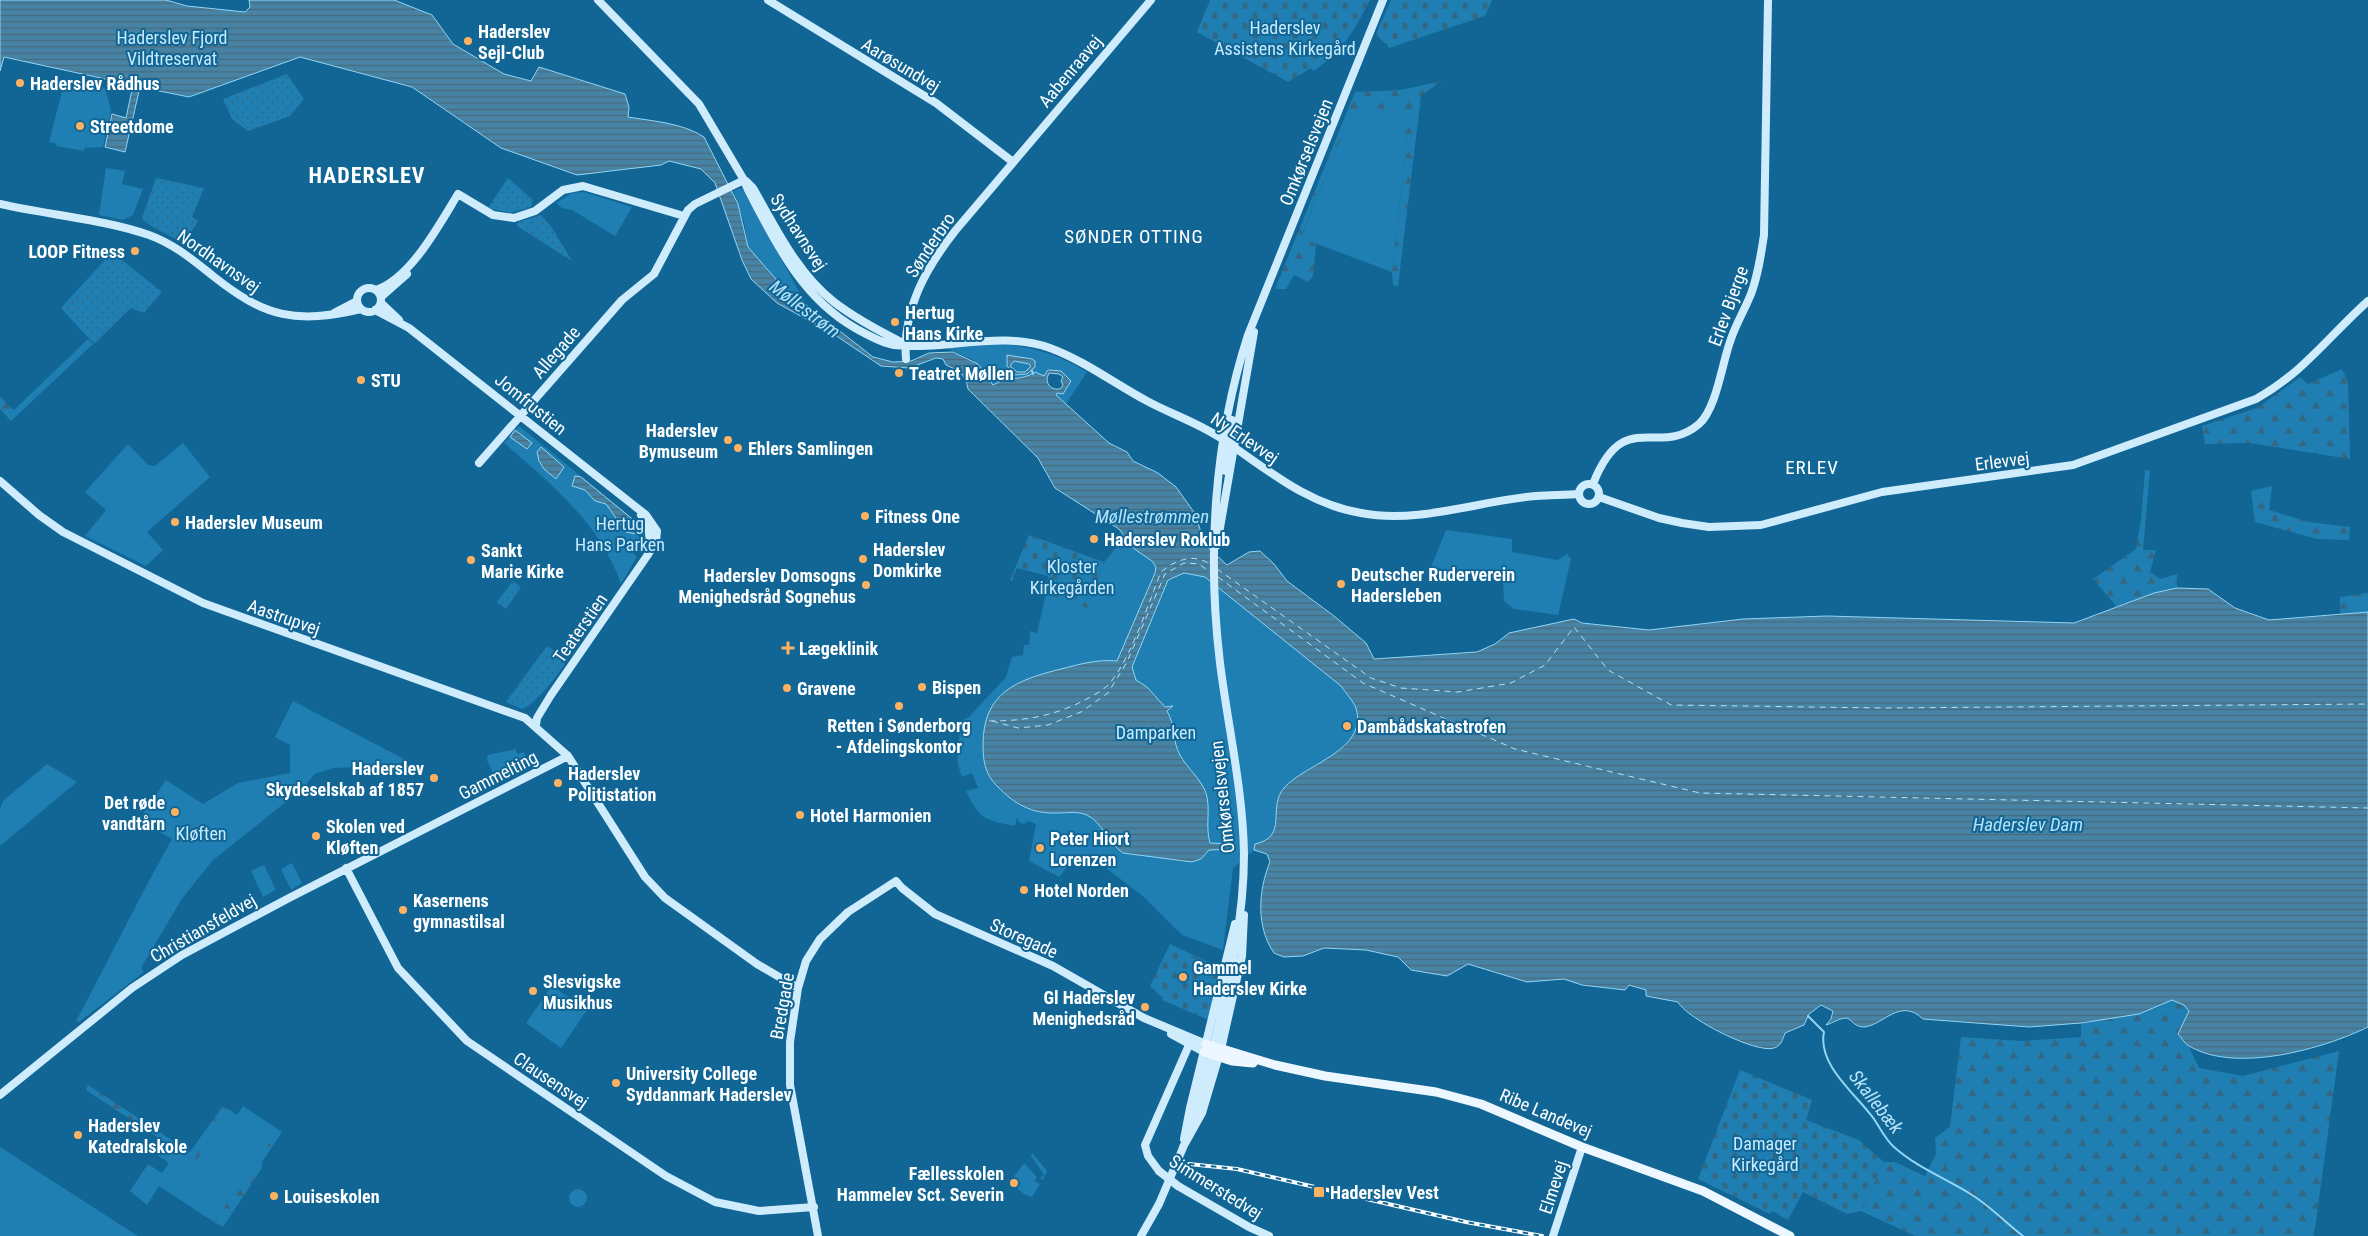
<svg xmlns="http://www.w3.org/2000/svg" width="2368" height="1236" font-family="'Roboto Condensed',sans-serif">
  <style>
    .grass { fill: url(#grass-dots) }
    .forest { fill: url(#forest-firs) }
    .cemetery { fill: url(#cemetery-stones) }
    .green { fill: #1f7fb2 }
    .water { fill: url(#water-rules); stroke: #91d5f7; fill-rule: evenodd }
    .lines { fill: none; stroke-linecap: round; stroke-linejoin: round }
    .stream { stroke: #91d5f7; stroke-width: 2 }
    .ferry { stroke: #b3e3fa; stroke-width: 1; stroke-dasharray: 6 5; stroke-linecap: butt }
    .secondary { stroke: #cfecfd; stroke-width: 8 }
    .primary { stroke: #ecf7ff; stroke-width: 9 }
    .rail-casing { stroke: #fff; stroke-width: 4 }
    .rail { stroke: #116695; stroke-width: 2; stroke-dasharray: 5.5; stroke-linecap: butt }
    .secondary-bridge { stroke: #cfecfd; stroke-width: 8 }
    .poi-dot { fill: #ffb162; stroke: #116695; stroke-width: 2 }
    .labels { text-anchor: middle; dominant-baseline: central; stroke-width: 4; stroke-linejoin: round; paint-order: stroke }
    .park-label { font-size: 18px; fill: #c7ebfe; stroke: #116695 }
    .poi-label { font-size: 18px; font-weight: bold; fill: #fff; stroke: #116695; text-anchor: start }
    .street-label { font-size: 18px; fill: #fff; stroke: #116695 }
    .neighbourhood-label { font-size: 19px; letter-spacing: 1px; fill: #fff; stroke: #116695 }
    .water-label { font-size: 19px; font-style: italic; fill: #b3e3fa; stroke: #116695 }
    .district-label { font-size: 22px; font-weight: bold; letter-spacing: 1px; fill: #fff; stroke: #116695 }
  </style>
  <defs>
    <pattern id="grass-dots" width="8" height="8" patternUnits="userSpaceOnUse" patternTransform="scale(1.25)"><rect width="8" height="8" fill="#1f7fb2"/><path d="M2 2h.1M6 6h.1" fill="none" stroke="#336884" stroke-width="1.8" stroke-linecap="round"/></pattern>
    <pattern id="forest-firs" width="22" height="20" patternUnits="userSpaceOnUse" patternTransform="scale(1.25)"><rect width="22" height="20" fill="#1f7fb2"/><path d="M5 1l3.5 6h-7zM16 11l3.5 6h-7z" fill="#336884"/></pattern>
    <pattern id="cemetery-stones" width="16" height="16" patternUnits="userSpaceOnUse" patternTransform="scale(1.25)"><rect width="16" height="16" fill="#1f7fb2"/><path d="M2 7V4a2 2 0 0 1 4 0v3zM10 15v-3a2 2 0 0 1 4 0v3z" fill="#336884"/></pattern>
    <pattern id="water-rules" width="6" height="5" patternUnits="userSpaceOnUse" patternTransform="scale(1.25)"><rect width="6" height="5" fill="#4683a4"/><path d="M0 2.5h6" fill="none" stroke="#496a7c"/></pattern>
  </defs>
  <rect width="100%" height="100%" fill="#116695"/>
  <path class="grass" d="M287,74L304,99L290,116L248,131L232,119L223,99Z
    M156,178L204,188L192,217L198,221L184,244C173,236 148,227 142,218Z
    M508,178L533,200L531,207L510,213L488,208Z
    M541,215L552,228L572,261L517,226L518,222Z
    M112,252L162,292L144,313L131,308L94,344L61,308Z
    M513,581L521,587L506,609L497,602Z
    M547,646L568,659C558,674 538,703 522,709L506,702Z"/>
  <path class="forest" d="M1441,81L1421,96L1398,286L1393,285L1392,272L1407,138L1399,111L1352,112L1301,237L1316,244L1313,276L1308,282L1294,275L1286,289H1275L1355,92L1401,90Z
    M88,339L93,344L11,421L0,409V397L14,410Z
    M2342,369L2348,382L2350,459L2250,443L2205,444L2202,426L2257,408L2300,377L2308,384Z
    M2145,470L2150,471L2143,550H2156L2150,572L2160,579L2177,574V588L2154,593L2117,607L2093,579L2136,549L2141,520Z
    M2272,486L2269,510L2309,522L2350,527L2349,540L2317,539L2255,522L2251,491Z
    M2368,593V612L2340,614V597Z
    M2172,1000L2184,1005L2189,1011L2178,1034L2189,1047L2199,1068L2243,1076L2339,1051L2314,1236H1915L1861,1211L1884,1162H1895L1925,1176L1936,1154L1935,1138L1950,1127L1961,1037L2022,1041L2081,1037V1023L2139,1014Z
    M88,1085L190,1152L223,1106L230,1110L195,1162L86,1090Z
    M271,1139L276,1141L262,1162V1168L223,1227L214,1222Z"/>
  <path class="cemetery" d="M1210,0H1370C1354,30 1343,52 1313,71L1311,68L1288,82L1197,32Z
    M1391,0H1492L1485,16L1389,48L1376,34Z
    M1029,535L1104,562L1087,608L1046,594L1048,576L1017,568L1012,581L1010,580Z
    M1170,944L1221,968L1209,1020L1162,1000L1163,998L1150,986Z
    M1740,1070L1812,1100L1806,1120L1859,1140L1884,1162L1861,1211L1847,1214L1803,1192L1788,1220L1772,1211L1770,1214L1698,1179Z"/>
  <path class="green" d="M65,80L105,88L111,110L103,147L85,148L84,151L56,146L57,144L49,142Z
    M1352,111H1399L1407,138L1392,272L1301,238Z
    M106,168L125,171L122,184L143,189L133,215L123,220L99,215Z
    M741,188L743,190L807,306L781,285L748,247L744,222L733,191Z
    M584,192L632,207L615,236L572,210L562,208L556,203L572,193Z
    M998,344C1032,346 1059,355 1087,372L1066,404L1056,395L1071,381L1061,371L1048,370L1044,376L1035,372C1020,382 1010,375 993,385L982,369L973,360L947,348Z
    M519,426L642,526L645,536L641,553L634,547L631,551L637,557L621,584C599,522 552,485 504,443Z
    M183,443L210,477L147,532L163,550L146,566L85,536L106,510L85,492L128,444L148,465L155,466Z
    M1446,530L1512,539V552L1558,560L1567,554L1571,559L1558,615L1514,609L1504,601L1503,582L1500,579L1431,567Z
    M1124,538C1133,549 1149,555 1156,567L1205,577L1341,686C1346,693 1353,701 1356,708C1368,751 1306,763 1284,788C1267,807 1289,837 1256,844L1254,850L1233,868L1223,950L1182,935L1144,897L1094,859L1089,864L1077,854L1059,877L1029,861L1036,824L1029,821L1024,824L1019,822L1017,817L1015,826C985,820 979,819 966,791L978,788L972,773L962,777C954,757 958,741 963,720L969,717L1006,677L1012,657L1023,655L1024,645H1029L1030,631L1037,633L1046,594L1087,608L1104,562Z
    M293,701L404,759L400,765L334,768L315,774L302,789L212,861L181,900L141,968L144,972L79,1022L76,1021C109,960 138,899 172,839L139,820L166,780L203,804L238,783L290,773V745L275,737Z
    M516,749L517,754L524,752L530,766L497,782L487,760L488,755Z
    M47,764L77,782L0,846V809L3,801Z
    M292,863L302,883L291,890L281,869Z
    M264,865L276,890L263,897L251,871Z
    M552,986L587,1010L561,1048L526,1023Z
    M243,1106L282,1132L276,1141L271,1140L214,1222L159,1186L147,1205L130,1191L148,1164L162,1173L169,1163L153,1152L161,1140L195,1162L230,1110L237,1115Z
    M0,1147L130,1231L138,1236H0Z
    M1032,1153L1047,1171L1043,1180L1040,1178L1044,1175L1031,1156Z
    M1024,1163L1037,1177L1034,1181L1040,1184L1032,1197L1024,1194L1010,1182Z
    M569 1198a9 9 0 1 1 18 0a9 9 0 1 1-18 0Z"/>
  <path class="water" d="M0,0H166L187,6L245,12L250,7L249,0H394L432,15L453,44L504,74L531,81L539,67L625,94L629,107L628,117C652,121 683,123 704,137L738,204L748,247L781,285L873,357L893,362L911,361L929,353L953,352L978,364L993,385C1010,375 1020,382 1035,372L1044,376L1048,370L1061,371L1071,381L1063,394L1057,393L1056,395L1109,443L1127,452L1133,461L1158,473L1176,487L1196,515L1204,544L1227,565L1249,552L1260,551L1274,564L1287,581L1334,616L1366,643L1374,659L1477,652L1495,644L1509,633L1574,619L1582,623L1649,630L1743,619L1827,616L2074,623L2154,593L2177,588L2208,589L2235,608L2269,620L2368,612V1027C2323,1049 2237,1073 2191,1047C2185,1045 2182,1038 2178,1034L2189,1011L2184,1005L2172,1000L2139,1014L2081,1023L2029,1027L1923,1019C1900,997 1884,1025 1864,1027C1855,1027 1853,1021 1847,1018C1839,1018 1833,1023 1826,1025L1831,1019L1833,1011L1821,1005L1809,1014L1804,1025L1785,1033C1783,1039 1781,1046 1774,1048C1756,1054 1686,1018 1678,1002L1646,996V990L1629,985L1625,990L1582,985L1564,979L1527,982L1468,964L1447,976L1411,970L1398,957L1366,950L1324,948L1303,956L1284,957L1274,953C1256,927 1258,891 1270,862L1267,854L1254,850L1255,844C1289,837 1267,807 1284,788C1306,763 1368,751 1356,708C1353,701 1346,693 1341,686L1205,577L1184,573L1168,580L1132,667L1136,680L1147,687L1165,707L1173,706L1167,711C1175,724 1172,741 1180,755C1187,768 1201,779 1206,793C1211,809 1205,826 1210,843L1234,844L1235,849L1209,850L1201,859L1192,862L1123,853C1108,843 1102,822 1087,815C1077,811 1067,813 1057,813C1032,814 1014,804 997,786C985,774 983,761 983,745C983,692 1017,680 1061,669C1081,664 1097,659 1117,661L1155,573L1156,567L1152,561L1133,548L1119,529L1055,488L1038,458L968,389C966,374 959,371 946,365L943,359L936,358L909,368L881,366L835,335L777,303L751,279L742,260L715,183L701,169L669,161L661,165L577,175L501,148L412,87L300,57L189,97L140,87L125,152L105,147L112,114L126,118L133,85L4,57L0,71ZM1049,373L1059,374L1063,377L1061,381L1063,385L1060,389C1052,390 1047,386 1047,378Z
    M1007,355L1032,359L1035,361V367L1027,374L1015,375L1007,366ZM1014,361L1029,364L1031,366L1025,372H1017L1010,366Z
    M515,430L532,443L527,449L510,437Z
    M541,447L564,467L556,479L544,469L539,461L537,452Z
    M575,476L581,477L636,522L641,528V535L626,532L606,504L595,501L585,490L572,486Z"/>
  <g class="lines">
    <path class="stream" d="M1032,371L1033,374
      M1808,1016L1824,1032C1817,1065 1857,1095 1874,1119C1880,1128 1886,1140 1894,1147C1916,1167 1947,1179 1972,1195C1990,1206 2006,1223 2023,1236"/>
    <path class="ferry" d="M1217,569L1371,678L1401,688L1458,692L1511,683L1545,665L1574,627L1608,670L1671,705L1884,708L2368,704
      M1218,577L1363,683L1515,749L1700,793L2368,808
      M989,721C1022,721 1050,717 1081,702C1090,697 1103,691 1110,683C1133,654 1147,606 1161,572C1175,560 1193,553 1210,564
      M992,721L1018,728L1048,725L1081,712L1108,693L1127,662L1165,574L1184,563L1199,564L1210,572"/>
    <path class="secondary" d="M598,0L699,104L744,180L748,190C776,243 801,297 855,328C866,334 881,343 894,345C947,351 999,330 1050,348C1085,361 1115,384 1147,401C1171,414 1196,422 1219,437C1265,467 1305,504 1361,513C1419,524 1478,501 1536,496C1550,495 1564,495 1579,494
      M768,0L936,103L1013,162
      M746,181L753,188C776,228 797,273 834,302C856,319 879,331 903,343
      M0,204C48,215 103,219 149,235C174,244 193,260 213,276C266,318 296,324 361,309
      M357 300a12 12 0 1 1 24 0a12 12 0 1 1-24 0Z
      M376,290C411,278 439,225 458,194L493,215L514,218L535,211L563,190L583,186L684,216
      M381,297L407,274
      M381,303L399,320
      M375,310L409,328L646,515L657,531L656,542L647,556L551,695L537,718L536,725
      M334,313L357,301
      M906,359C902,310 926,268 955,231L1151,0
      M1232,420L1230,438L1233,445
      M1225,443L1227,456L1226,471
      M479,463L622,300L654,274L688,210L695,204L744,180
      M0,481L39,515L63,532L203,603L525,718L568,756L645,877L665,898L757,964L798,988
      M1579 494a10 10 0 1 1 20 0a10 10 0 1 1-20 0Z
      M1593,484C1624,405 1658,459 1699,424C1717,408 1722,362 1731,339C1736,324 1745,309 1751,294C1758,275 1761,255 1764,235L1768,0
      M1599,497L1659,518L1682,523L1709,527L1761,525L1882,492L2073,465L2256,399C2303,373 2329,336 2368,301
      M641,515L648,526L651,548
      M1217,545L1254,332
      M346,868L398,968L467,1041L666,1176L715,1202L759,1211L814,1207
      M1171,1034L1204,1052
      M1215,1040C1230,979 1244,918 1244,854C1243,790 1228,727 1220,663C1207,555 1214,440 1248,335L1383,0
      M0,1095L132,988L182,955L289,898L568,756
      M1191,1125L1210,1060
      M1184,1139L1190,1108L1235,924
      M1183,1147L1202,1113L1221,1049L1242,956L1244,915
      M1159,1171L1148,1156L1145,1145L1189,1045
      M1178,1186L1249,1227L1269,1236
      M818,1236L790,1085V1042L798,988L806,961L820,939L848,912L896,881L902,888L935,914L1053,966L1144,1018L1206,1044
      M1141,1236L1159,1204L1185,1143
      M1553,1236L1582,1147"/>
    <path class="primary" d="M1206,1044L1275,1065L1325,1076L1436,1092L1481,1104L1582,1147L1703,1191L1790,1236
      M1204,1052L1232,1061L1253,1063"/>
    <g class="rail-casing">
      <path id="rail" d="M1189,1164L1237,1169L1466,1222L1542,1236"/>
    </g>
    <use href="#rail" class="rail"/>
    <path class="secondary-bridge" d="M1159,1171L1178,1186"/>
  </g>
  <g class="poi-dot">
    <circle cx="468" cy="41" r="5"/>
    <circle cx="20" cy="83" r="5"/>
    <circle cx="80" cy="126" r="5"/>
    <circle cx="135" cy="251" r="5"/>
    <circle cx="895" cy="322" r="5"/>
    <circle cx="899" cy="373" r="5"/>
    <circle cx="361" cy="380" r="5"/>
    <circle cx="728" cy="440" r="5"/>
    <circle cx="738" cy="448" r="5"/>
    <circle cx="865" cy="516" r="5"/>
    <circle cx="175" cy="522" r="5"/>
    <circle cx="1094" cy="539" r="5"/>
    <circle cx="863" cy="559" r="5"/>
    <circle cx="471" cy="560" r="5"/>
    <circle cx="1341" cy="584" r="5"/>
    <circle cx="866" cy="585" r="5"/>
    <path d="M785.5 640.5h5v5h5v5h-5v5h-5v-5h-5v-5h5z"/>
    <circle cx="922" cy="687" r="5"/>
    <circle cx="787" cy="688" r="5"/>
    <circle cx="899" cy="706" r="5"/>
    <circle cx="1347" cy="726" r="5"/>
    <circle cx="434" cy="778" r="5"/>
    <circle cx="558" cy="783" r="5"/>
    <circle cx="175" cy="812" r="5"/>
    <circle cx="800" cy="815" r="5"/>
    <circle cx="316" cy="836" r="5"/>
    <circle cx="1040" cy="848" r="5"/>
    <circle cx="1024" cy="890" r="5"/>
    <circle cx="403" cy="910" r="5"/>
    <circle cx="1183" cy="977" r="5"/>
    <circle cx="533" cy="991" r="5"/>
    <circle cx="1145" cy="1007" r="5"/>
    <circle cx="616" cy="1083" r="5"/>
    <circle cx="78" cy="1135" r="5"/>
    <circle cx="1014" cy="1183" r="5"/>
    <rect x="1313" y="1186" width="12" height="12" rx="2.5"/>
    <circle cx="274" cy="1196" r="5"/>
  </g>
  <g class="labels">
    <g class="park-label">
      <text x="1285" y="27">Haderslev<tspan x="1285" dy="21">Assistens Kirkegård</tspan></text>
      <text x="172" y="37">Haderslev Fjord<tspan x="172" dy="21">Vildtreservat</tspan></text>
      <text x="620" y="523">Hertug<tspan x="620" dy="21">Hans Parken</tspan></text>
      <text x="1072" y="566">Kloster<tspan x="1072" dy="21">Kirkegården</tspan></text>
      <text x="1156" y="732">Damparken</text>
      <text x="201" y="833">Kløften</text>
      <text x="1765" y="1143">Damager<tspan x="1765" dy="21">Kirkegård</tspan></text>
    </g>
    <g class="poi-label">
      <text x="478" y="31">Haderslev<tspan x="478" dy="21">Sejl-Club</tspan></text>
      <text x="30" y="83">Haderslev Rådhus</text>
      <text x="90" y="126">Streetdome</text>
      <text x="125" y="251" text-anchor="end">LOOP Fitness</text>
      <text x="905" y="312">Hertug<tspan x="905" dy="21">Hans Kirke</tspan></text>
      <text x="909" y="373">Teatret Møllen</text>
      <text x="371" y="380">STU</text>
      <text x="718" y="430" text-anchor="end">Haderslev<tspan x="718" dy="21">Bymuseum</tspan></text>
      <text x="748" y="448">Ehlers Samlingen</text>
      <text x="875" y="516">Fitness One</text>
      <text x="185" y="522">Haderslev Museum</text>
      <text x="1104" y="539">Haderslev Roklub</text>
      <text x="873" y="549">Haderslev<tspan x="873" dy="21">Domkirke</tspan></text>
      <text x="481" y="550">Sankt<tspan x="481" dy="21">Marie Kirke</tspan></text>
      <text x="1351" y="574">Deutscher Ruderverein<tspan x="1351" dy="21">Hadersleben</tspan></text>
      <text x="856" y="575" text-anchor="end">Haderslev Domsogns<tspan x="856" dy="21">Menighedsråd Sognehus</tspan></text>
      <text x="799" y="648">Lægeklinik</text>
      <text x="932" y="687">Bispen</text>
      <text x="797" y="688">Gravene</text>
      <text x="899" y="725" text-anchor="middle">Retten i Sønderborg<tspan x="899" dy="21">- Afdelingskontor</tspan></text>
      <text x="1357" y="726">Dambådskatastrofen</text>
      <text x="424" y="768" text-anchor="end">Haderslev<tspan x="424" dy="21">Skydeselskab af 1857</tspan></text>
      <text x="568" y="773">Haderslev<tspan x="568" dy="21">Politistation</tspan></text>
      <text x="165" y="802" text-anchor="end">Det røde<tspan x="165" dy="21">vandtårn</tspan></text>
      <text x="810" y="815">Hotel Harmonien</text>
      <text x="326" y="826">Skolen ved<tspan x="326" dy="21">Kløften</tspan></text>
      <text x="1050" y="838">Peter Hiort<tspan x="1050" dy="21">Lorenzen</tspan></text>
      <text x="1034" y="890">Hotel Norden</text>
      <text x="413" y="900">Kasernens<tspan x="413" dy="21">gymnastilsal</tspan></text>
      <text x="1193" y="967">Gammel<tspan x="1193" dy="21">Haderslev Kirke</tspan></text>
      <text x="543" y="981">Slesvigske<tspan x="543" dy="21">Musikhus</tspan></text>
      <text x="1135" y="997" text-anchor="end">Gl Haderslev<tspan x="1135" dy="21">Menighedsråd</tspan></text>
      <text x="626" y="1073">University College<tspan x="626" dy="21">Syddanmark Haderslev</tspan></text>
      <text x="88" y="1125">Haderslev<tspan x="88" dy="21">Katedralskole</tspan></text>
      <text x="1004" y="1173" text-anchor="end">Fællesskolen<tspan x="1004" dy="21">Hammelev Sct. Severin</tspan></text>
      <text x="1330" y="1192">Haderslev Vest</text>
      <text x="284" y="1196">Louiseskolen</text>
    </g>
    <g class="street-label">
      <text transform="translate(901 65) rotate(31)">Aarøsundvej</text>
      <text transform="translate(1070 71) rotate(-50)">Aabenraavej</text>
      <text transform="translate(1306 152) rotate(-68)">Omkørselsvejen</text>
      <text transform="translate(799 232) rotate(57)">Sydhavnsvej</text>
      <text transform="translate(930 245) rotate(-56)">Sønderbro</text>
      <text transform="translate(219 261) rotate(35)">Nordhavnsvej</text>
      <text transform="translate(1728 306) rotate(-70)">Erlev Bjerge</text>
      <text transform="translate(556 352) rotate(-49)">Allegade</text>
      <text transform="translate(531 404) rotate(39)">Jomfrustien</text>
      <text transform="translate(1245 438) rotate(34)">Ny Erlevvej</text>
      <text transform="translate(2002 461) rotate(-7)">Erlevvej</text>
      <text transform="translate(284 617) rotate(19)">Aastrupvej</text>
      <text transform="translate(580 628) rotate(-55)">Teaterstien</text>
      <text transform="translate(498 775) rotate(-27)">Gammelting</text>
      <text transform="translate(1222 797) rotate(-96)">Omkørselsvejen</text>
      <text transform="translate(203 928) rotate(-30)">Christiansfeldvej</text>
      <text transform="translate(1024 938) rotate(24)">Storegade</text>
      <text transform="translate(782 1006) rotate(-80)">Bredgade</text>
      <text transform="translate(551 1080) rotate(34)">Clausensvej</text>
      <text transform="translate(1546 1113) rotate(23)">Ribe Landevej</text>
      <text transform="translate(1216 1187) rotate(32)">Simmerstedvej</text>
      <text transform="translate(1553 1187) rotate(-72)">Elmevej</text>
    </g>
    <g class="neighbourhood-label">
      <text x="1134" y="236">SØNDER OTTING</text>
      <text x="1812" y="467">ERLEV</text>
    </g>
    <g class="water-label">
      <text transform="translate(805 309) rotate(37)">Møllestrøm</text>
      <text x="1152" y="516">Møllestrømmen</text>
      <text x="2028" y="824">Haderslev Dam</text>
      <text transform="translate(1876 1102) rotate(52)">Skallebæk</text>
    </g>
    <g class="district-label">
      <text x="367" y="175">HADERSLEV</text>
    </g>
  </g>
</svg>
